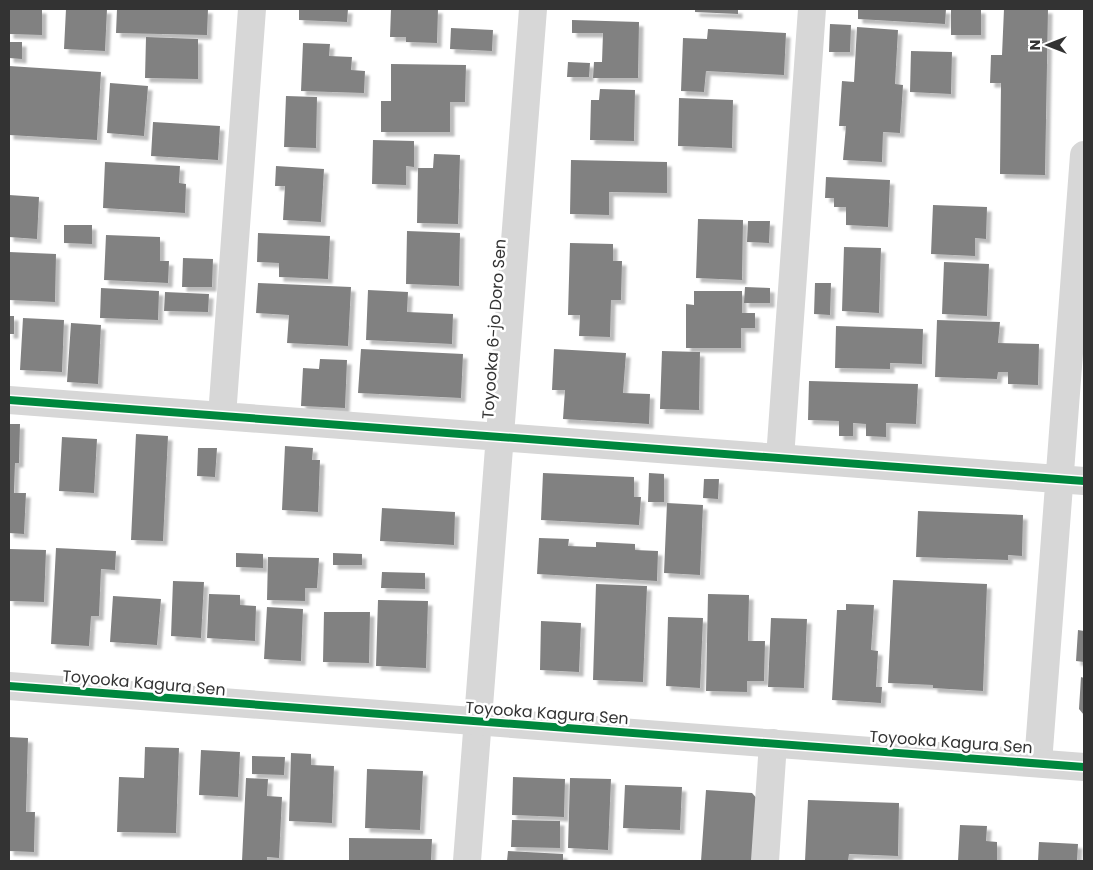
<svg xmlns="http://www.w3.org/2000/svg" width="1093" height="870" font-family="Poppins,sans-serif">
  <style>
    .building { fill: #818181; filter: url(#shadow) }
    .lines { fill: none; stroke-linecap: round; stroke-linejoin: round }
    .minor { stroke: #d7d7d7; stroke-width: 28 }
    .tertiary { stroke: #d7d7d7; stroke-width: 28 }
    .cycleway-casing { stroke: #fff; stroke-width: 11 }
    .cycleway { stroke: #00873e; stroke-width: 8 }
    .labels { text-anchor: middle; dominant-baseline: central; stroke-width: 5; stroke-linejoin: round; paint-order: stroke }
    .street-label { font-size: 16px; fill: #333; stroke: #fff }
  </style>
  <defs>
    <filter id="shadow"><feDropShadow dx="4.5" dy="4.5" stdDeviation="1" flood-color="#0004"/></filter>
  </defs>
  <rect width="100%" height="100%" fill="#fff"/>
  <path class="building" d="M9,9H42V35L9,34Z
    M66,9H107L105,51L64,49Z
    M117,9H208L207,35L116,33Z
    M299,9H348L347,22L299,20Z
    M391,9H438L437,43L406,42V37H390Z
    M695,9H738V14L695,12Z
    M858,9H946L945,24L858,19Z
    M951,9H981V35H951Z
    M1004,9H1048L1045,175L1000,174L1001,83H990L991,55H1002Z
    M572,20L639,22L638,78H593L594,62H602L603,33H572Z
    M830,24L851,25L850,52H829Z
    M857,27L898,30L895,84L903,85L900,133L883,132L882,162L843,160L846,126H839L842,81L854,82Z
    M451,28L493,30L492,51L450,49Z
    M708,29L786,33L784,75L706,71L704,92L681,91L683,38L707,39Z
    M146,37L198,39V79L145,78Z
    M9,42H22V59L9,58Z
    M303,43L330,44L329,56L352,57L351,70L365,71L364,93L301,91Z
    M911,51L952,52L951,94L910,92Z
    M568,62L590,63L589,77H567Z
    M391,64L466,65L465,102H450V132H381V101H391Z
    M9,66L101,72L97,140L9,135Z
    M110,83L148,86L144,136L107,133Z
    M600,89L635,90L634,141L590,140L591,100H599Z
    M286,96L317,97L316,148L284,147Z
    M679,98L733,100L732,148L678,146Z
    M153,122L220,126L218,160L151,156Z
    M373,140L414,141V167L406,166V185L372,184Z
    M434,154L460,155L458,224L417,223L418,168H433Z
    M571,160L667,162V193L609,192V215L570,214Z
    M105,162L180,166L179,183L186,184L185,213L103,208Z
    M276,166L324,169L321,222L283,220L285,186H275Z
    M826,177L890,180L888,227L846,225V207H834V198H825Z
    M9,195L39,197L37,239L9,237Z
    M933,205L987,207L986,239L975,238V256L931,254Z
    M698,219L743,220L742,280L696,278Z
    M748,221H770L769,243L747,242Z
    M64,225H92V244L64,243Z
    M407,231L460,233L459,286L406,284Z
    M258,233L330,236L328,279L279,277V263L257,262Z
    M106,235L160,237V261H169L168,283L104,280Z
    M570,243L613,244V261H622L621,300H611L610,337L579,336L580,315H568Z
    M844,247L881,248L879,313L842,311Z
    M9,252L56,254L55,302L9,300Z
    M183,258L213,259L212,287H182Z
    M944,262L989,264L987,316L942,314Z
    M258,283L351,287L348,346L287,343L289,315L256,313Z
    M815,283H831L830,315L814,314Z
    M745,287L770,288V303H744Z
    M101,288L159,291L158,320L100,318Z
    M368,290L408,292L407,312L453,314L452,344L366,340Z
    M694,291H742V313H755V328H741V348H686V304L694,305Z
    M165,292L209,294L208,312L164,311Z
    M9,316H14V334H9Z
    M23,318L64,320L62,372L20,370Z
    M937,320L1000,322L998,343L1039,344L1038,385L1008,384V372H998L997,379L935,377Z
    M71,323L101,325L98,384L67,382Z
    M836,326L923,329L922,364L890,363V369L835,368Z
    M361,349L463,354L461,398L358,393Z
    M554,349L626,353L623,393L650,394L649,424L563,419L565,390H552Z
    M662,351L700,352L699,410L660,409Z
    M320,359L347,360L345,408L301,406L303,368L319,369Z
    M809,381L918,384L916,424L886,423V437L866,436V424L853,423V436H839V421L808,420Z
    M9,424H20L19,463H15L14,493H26L24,534L9,533Z
    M136,434L168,436L163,541L131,540Z
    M62,437L97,439L94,493L59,491Z
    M285,446L313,448L312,460H320L318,512L282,510Z
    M198,448H217L215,477L197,476Z
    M543,473L634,477V497H641L639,525L541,520Z
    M649,473L664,474V502H648Z
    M704,479H719L718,499L703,498Z
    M667,503L703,505L700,575L664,573Z
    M382,508L455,512L454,545L380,541Z
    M918,511L1023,515L1022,556L1008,555V560L916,557Z
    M539,538L569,539L568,546L596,547V542L635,544V550L658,551L657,581L537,574Z
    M56,548L116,551L115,570L101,569L99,616H91L89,646L51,644Z
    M9,549L46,550L44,602L9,601Z
    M236,553L263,554V568L236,567Z
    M333,553L362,554V565H333Z
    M268,557L319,558L317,588H305V601L267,600Z
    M382,572L425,573V589L381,588Z
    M893,580L987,584L983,691L933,688V685L888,683Z
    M173,581L204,582L201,638L171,636Z
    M596,584L647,586L643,682L593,680Z
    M209,594L240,595V605L256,606L255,641L207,638Z
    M708,594L749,595L748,641H765L764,681H747V692L706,691Z
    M113,596L161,599L157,645L110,642Z
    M378,600L428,601L426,668L376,666Z
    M846,604L874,605L871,650L878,651L876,687H882L881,703L832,700L837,610H846Z
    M267,607L303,609L301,661L264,659Z
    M324,612H370L369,663L323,662Z
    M668,617L703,618L700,688L666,686Z
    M771,618L807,619L804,688L768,687Z
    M541,621L581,623L579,672L540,670Z
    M1078,630L1084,631V662L1076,661Z
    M1081,677L1084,678V715L1079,709Z
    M9,737L28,738L26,812H35L34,852L9,851Z
    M145,747L179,748L176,833L117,832L119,777L144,778Z
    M201,750L240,752L238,797L199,795Z
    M291,753L311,754V765L334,766L332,823L289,821Z
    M252,756L285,757L284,775L252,774Z
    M367,769L423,771L420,830L365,828Z
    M513,777L565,779L564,817L512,815Z
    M246,778L268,779L267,796L282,797L279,858L267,857V861H242Z
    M570,778L611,779L608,850L568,848Z
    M625,785L682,787L680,830L623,828Z
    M706,790L752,793L759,801L755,861H701Z
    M808,800L899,803L898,856L849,854L848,861H805Z
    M512,820L560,821V848L511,847Z
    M960,825L987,826L986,841L997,842V861H958Z
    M349,838L432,839L431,861H349Z
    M1039,842L1078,844L1077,861H1038Z
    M508,851L563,854V861H507Z"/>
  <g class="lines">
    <path class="minor" d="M9,400L1084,481
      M222,416L252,9
      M780,458L812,9
      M1038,763L1084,155
      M467,861L533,9
      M765,861L773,743"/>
    <path class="tertiary" d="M9,686L1084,767"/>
    <g class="cycleway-casing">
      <path id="cycleway" d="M9,400L1084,481
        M9,686L1084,767"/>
    </g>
    <use href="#cycleway" class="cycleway"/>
  </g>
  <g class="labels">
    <g class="street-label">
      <text transform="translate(494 329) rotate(-86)">Toyooka 6-jo Doro Sen</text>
      <text transform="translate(144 683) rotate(5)">Toyooka Kagura Sen</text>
      <text transform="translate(547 713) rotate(4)">Toyooka Kagura Sen</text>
      <text transform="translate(951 742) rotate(4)">Toyooka Kagura Sen</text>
    </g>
  </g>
  <rect width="1093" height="870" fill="none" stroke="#333333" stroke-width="20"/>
  <g transform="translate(1048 45) rotate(270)" stroke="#ffffff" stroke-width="4" paint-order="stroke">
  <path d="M0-4L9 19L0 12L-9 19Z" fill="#333333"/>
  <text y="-8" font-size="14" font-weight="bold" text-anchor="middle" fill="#333333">N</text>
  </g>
</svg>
